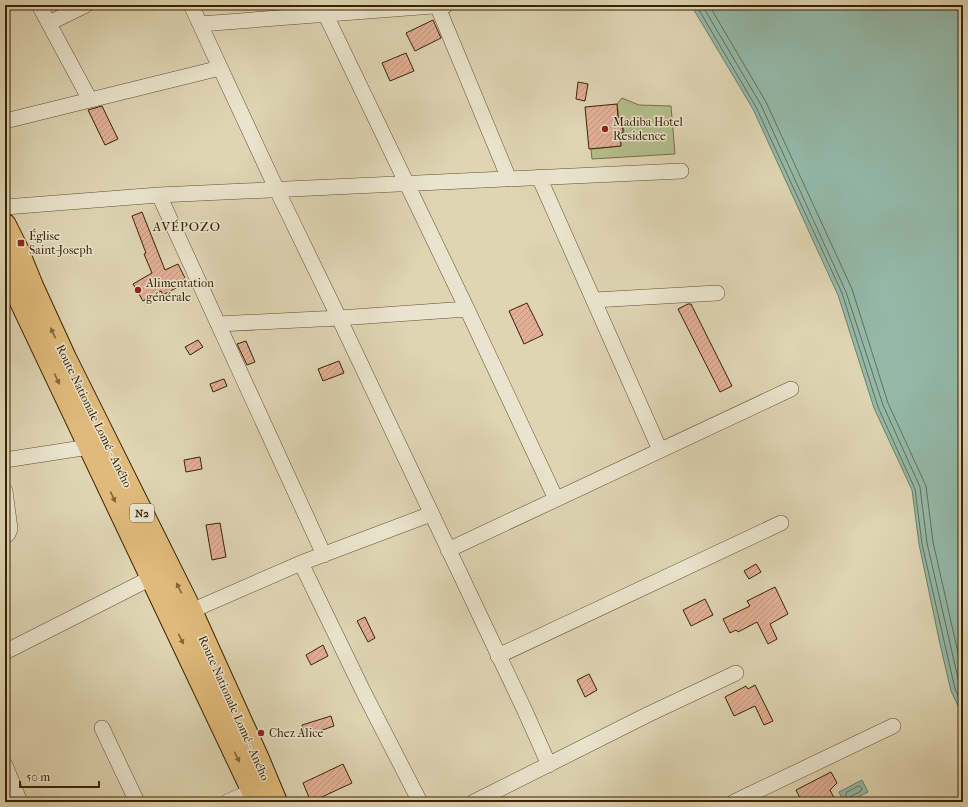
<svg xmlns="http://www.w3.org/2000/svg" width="968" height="807" font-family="'IM FELL French Canon',serif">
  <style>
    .grass { fill: #b4bd8b; stroke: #767046 }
    .water { fill: #94b9a9; stroke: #707d66 }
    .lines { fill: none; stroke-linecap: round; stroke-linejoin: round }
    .shore { stroke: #666e56; stroke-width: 1 }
    .building { fill: url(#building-hatch); stroke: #392202 }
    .minor-casing { stroke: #624f2e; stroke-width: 16 }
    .highway-casing { stroke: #392202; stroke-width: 24 }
    .minor { stroke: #eae4ce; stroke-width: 15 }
    .highway { stroke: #e0ba7a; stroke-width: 22 }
    .oneway { fill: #846638 }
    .poi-dot { fill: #8f2418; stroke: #eae4ce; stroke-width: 1.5 }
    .labels { text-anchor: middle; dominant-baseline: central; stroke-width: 3; stroke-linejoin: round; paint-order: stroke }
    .shield { fill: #eae4ce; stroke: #6e5c3f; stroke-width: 1 }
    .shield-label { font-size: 11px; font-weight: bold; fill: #392202 }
    .poi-label { font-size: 12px; fill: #392202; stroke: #eae4ce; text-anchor: start }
    .street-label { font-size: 12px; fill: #392202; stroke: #eae4ce }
    .neighbourhood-label { font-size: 13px; letter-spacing: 1px; fill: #392202; stroke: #eae4ce }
  </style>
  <defs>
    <pattern id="building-hatch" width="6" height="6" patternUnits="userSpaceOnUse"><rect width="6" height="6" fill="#e2af96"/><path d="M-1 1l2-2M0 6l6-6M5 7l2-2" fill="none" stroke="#c39680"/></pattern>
  </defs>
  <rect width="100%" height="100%" fill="#dfd5b3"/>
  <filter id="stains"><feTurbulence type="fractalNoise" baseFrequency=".005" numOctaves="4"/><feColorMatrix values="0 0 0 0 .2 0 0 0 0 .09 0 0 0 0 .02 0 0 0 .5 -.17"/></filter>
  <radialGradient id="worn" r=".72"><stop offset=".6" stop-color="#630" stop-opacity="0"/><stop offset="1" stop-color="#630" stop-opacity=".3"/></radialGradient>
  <path class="grass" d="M622,98L639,105L671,106L675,154L592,159L591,149L621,146L620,134L624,133L622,117L619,118L617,104Z"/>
  <path class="water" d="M691,5H963V716L951,691L940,644L919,544L912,490L874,408L838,295L753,109Z
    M862,780L868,792L848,802H844L839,792Z"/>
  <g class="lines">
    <path class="shore" d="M696,5L756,107L842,293L878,407L915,489L922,544L955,689L963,706
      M702,5L761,105L846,292L883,405L920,487L927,543L960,687L963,694
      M709,5L766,102L852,289L888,403L926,486L933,542L963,675
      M859,786L862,788L861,791L848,798L846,797V793Z"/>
  </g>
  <path class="building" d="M433,20L441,38L415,51L406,33Z
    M406,53L414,71L390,81L382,63Z
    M578,82L588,84L585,101L576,99Z
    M617,104L618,118L622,117L623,133H620L621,146L589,149L585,107Z
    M102,106L118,139L105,145L88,110Z
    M142,212L165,270L178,264L187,282L163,295L161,291L143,301L133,284L152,273L144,254L146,253L132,216Z
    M527,303L543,335L524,344L509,311Z
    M688,304H691L732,386L720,392L678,309Z
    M198,340L203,347L190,355L185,347Z
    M246,341L255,362L247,365L237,344Z
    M339,361L344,373L323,381L318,369Z
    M224,379L227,386L213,392L210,384Z
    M200,457L202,469L186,472L184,460Z
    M220,523L226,557L212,560L206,525Z
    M756,564L761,572L749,579L744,571Z
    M775,587L788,614L770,624L777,639L768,644L757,622L738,632L736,630L730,633L723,619L750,606L747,601Z
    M705,599L713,615L691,626L683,610Z
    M365,617L375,638L368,642L357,621Z
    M323,645L328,656L311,665L306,655Z
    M589,674L597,690L585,697L577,680Z
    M755,685L773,721L764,725L755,706L734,716L725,697L746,686L748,689Z
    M331,716L334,726L305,736L302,725Z
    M343,764L352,783L311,802L303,783Z
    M831,772L837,783L830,790L836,802H802L796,790Z"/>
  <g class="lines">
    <g class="minor-casing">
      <path id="minor" d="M39,5L90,100
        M191,5L277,190L339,318L525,711L549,765
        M321,5L467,309L556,499
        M437,5L509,179
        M49,23L86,5
        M200,24L446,5
        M5,121L220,68
        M539,177L660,450
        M159,195L324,555
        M5,207L159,195L681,171
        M594,300L717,293
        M218,324L339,318L467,309
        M5,460L89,447
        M5,491L10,529L8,534L5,536
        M448,550L791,389
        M301,563L364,693L420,802
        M191,611L301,563L431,514
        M5,652L151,578
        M498,656L781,523
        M102,728L137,802
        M5,765L20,802
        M227,802L253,791
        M474,802L647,715L736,673
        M734,802L893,726"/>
    </g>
    <g class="highway-casing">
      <path id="highway" d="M5,225L17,249L32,286L65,358L191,611L258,759L276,802
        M5,268L258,802"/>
    </g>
    <use href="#minor" class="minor"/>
    <use href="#highway" class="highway"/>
  </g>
  <defs><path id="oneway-solid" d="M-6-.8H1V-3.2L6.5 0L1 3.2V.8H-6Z"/></defs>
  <g class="oneway">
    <use href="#oneway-solid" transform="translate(53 333) rotate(-115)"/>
    <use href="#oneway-solid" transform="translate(57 379) rotate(65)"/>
    <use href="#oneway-solid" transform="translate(113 497) rotate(65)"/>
    <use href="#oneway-solid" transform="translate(179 588) rotate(-116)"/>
    <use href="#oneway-solid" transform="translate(181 639) rotate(64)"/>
    <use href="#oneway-solid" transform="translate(237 757) rotate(64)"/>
  </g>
  <g class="poi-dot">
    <circle cx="605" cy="129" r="4"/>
    <rect x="17" y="239" width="8" height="8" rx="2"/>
    <circle cx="138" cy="290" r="4"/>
    <circle cx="261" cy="733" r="4"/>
  </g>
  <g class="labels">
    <rect class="shield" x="130" y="504" width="24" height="18" rx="3"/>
    <g class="shield-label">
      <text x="142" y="513">N2</text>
    </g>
    <g class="poi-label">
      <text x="613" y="122">Madiba Hotel<tspan x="613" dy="14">Residence</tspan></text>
      <text x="29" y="236">Église<tspan x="29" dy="14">Saint-Joseph</tspan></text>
      <text x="146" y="283">Alimentation<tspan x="146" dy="14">générale</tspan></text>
      <text x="269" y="733">Chez Alice</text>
    </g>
    <g class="street-label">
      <text transform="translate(94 416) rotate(64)">Route Nationale Lomé - Aného</text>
      <text transform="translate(234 708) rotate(66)">Route Nationale Lomé - Aného</text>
    </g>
    <g class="neighbourhood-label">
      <text x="187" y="226">AVÉPOZO</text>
    </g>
  </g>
  <rect width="968" height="807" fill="none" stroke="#dfd5b3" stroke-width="20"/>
  <rect x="6" y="6" width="956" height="795" fill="none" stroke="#392202" stroke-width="2"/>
  <rect x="10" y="10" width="948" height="787" fill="none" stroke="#392202"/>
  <path d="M20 781v6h79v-6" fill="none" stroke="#392202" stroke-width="2"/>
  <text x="26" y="781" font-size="12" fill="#392202" stroke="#eae4ce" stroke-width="3" paint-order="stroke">50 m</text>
  <rect width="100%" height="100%" filter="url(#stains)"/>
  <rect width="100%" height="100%" fill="url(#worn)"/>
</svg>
